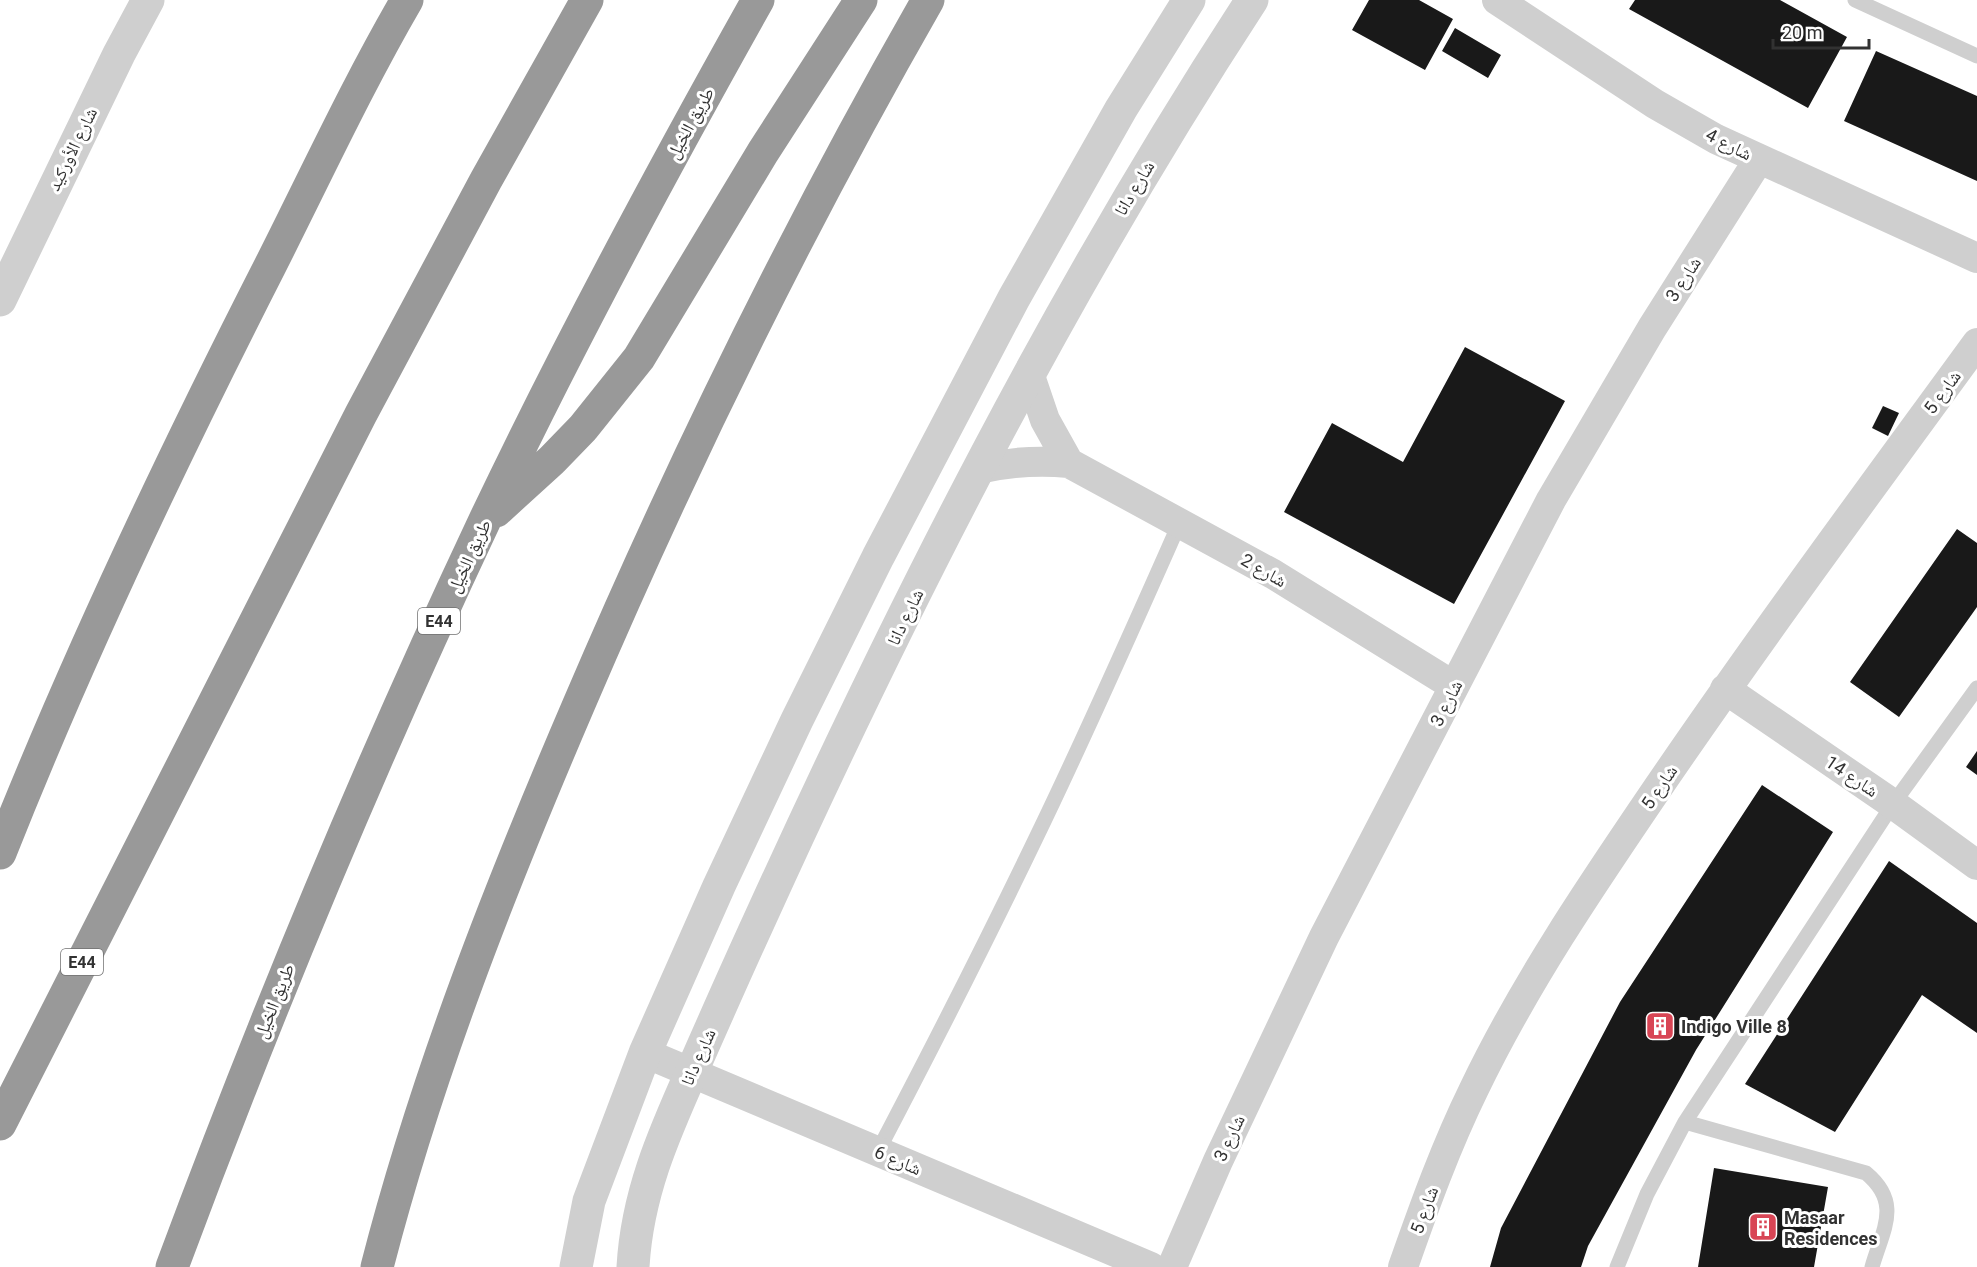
<svg xmlns="http://www.w3.org/2000/svg" width="1977" height="1267" font-family="Roboto,'Noto Naskh Arabic',sans-serif">
  <style>
    .building { fill: #191919 }
    .lines { fill: none; stroke-linecap: round; stroke-linejoin: round }
    .service { stroke: #cfcfcf; stroke-width: 15 }
    .minor { stroke: #cfcfcf; stroke-width: 30 }
    .tertiary { stroke: #cfcfcf; stroke-width: 33 }
    .motorway { stroke: #999; stroke-width: 33 }
    .labels { text-anchor: middle; dominant-baseline: central; stroke-width: 6; stroke-linejoin: round; paint-order: stroke }
    .shield { fill: #fff; stroke: #707070; stroke-width: 1.5 }
    .shield-label { font-size: 16px; font-weight: bold; fill: #323232 }
    .street-label { font-size: 18px; fill: #323232; stroke: #fff }
    .poi-label { font-size: 18px; font-weight: bold; fill: #323232; stroke: #fff; text-anchor: start }
  </style>
  <rect width="100%" height="100%" fill="#fff"/>
  <path class="building" d="M1369,0H1419L1453,19L1425,70L1352,30Z
    M1635,0H1780L1847,37L1808,108L1629,9Z
    M1455,28L1501,55L1488,78L1442,51Z
    M1876,51L1977,96V181L1844,121Z
    M1465,347L1565,401L1454,604L1284,512L1332,423L1403,462Z
    M1883,406L1899,413L1888,436L1872,428Z
    M1957,529L1977,543V607L1899,717L1850,682Z
    M1977,751V775L1966,767Z
    M1762,785L1833,832L1696,1050L1588,1246L1581,1267H1490L1501,1228L1620,1002Z
    M1889,861L1977,923V1033L1922,995L1835,1132L1745,1084Z
    M1714,1168L1828,1187L1814,1267H1698Z"/>
  <g class="lines">
    <path class="service" d="M1855,0L1977,56
      M1685,1122L1866,1173C1902,1203 1883,1229 1872,1267
      M878,1151C932,1048 985,944 1035,840C1086,735 1133,628 1180,522
      M1617,1267L1647,1194L1685,1122L1893,804L1977,688"/>
    <path class="minor" d="M1497,0L1655,104L1716,139L1977,258
      M1029,373L1045,420L1069,463
      M979,469C1009,462 1038,460 1069,463L1273,574L1454,686
      M1725,689L1893,804L1977,865
      M645,1053L1151,1267
      M1172,1267L1218,1161L1324,937L1551,500L1652,328L1759,159
      M1403,1267C1424,1207 1446,1146 1474,1089C1525,983 1591,886 1657,789C1760,638 1869,491 1977,343"/>
    <path class="tertiary" d="M0,300L119,54L148,0
      M576,1267L589,1201L645,1053L719,886L797,720L878,557L1014,298L1121,109L1189,0
      M633,1267C637,1195 663,1136 692,1071C714,1021 736,971 759,921C903,604 1061,292 1252,0"/>
    <path class="motorway" d="M496,511L552,460L583,428L639,358L763,152L861,0
      M0,853C79,653 172,458 270,266C315,177 357,86 407,0
      M0,1124L361,414L486,180L587,0
      M172,1267C266,1014 369,766 484,522C568,345 662,171 758,0
      M377,1267C427,1073 500,888 579,704C682,463 798,227 928,0"/>
  </g>
  <defs>
    <g id="building-square" transform="scale(1.5)"><rect x="-9" y="-9" width="18" height="18" rx="4" fill="#d84555" stroke="#fff"/><path d="M-4-6H4V6H1V3H-1V6H-4ZM-2.5-4.3h1.7v1.8h-1.7ZM.8-4.3h1.7v1.8H.8ZM-2.5-1h1.7V.8h-1.7ZM.8-1h1.7V.8H.8Z" fill="#fff"/></g>
  </defs>
  <g fill-rule="evenodd">
    <use href="#building-square" x="1660" y="1026"/>
    <use href="#building-square" x="1763" y="1227"/>
  </g>
  <g class="labels">
    <g class="shield">
      <rect x="418" y="608" width="42" height="26" rx="4.5"/>
      <rect x="61" y="949" width="42" height="26" rx="4.5"/>
    </g>
    <g class="shield-label">
      <text x="439" y="621">E44</text>
      <text x="82" y="962">E44</text>
    </g>
    <g class="street-label">
      <text transform="translate(690 123) rotate(-61)">طريق الخيل</text>
      <text transform="translate(1729 144) rotate(27)">شارع 4</text>
      <text transform="translate(72 149) rotate(-64)">شارع الأوركيد</text>
      <text transform="translate(1134 188) rotate(-59)">شارع دانا</text>
      <text transform="translate(1683 279) rotate(-57)">شارع 3</text>
      <text transform="translate(1942 392) rotate(-54)">شارع 5</text>
      <text transform="translate(469 556) rotate(-65)">طريق الخيل</text>
      <text transform="translate(1264 570) rotate(30)">شارع 2</text>
      <text transform="translate(905 617) rotate(-64)">شارع دانا</text>
      <text transform="translate(1446 703) rotate(-63)">شارع 3</text>
      <text transform="translate(1852 776) rotate(34)">شارع 14</text>
      <text transform="translate(1659 787) rotate(-56)">شارع 5</text>
      <text transform="translate(274 1001) rotate(-68)">طريق الخيل</text>
      <text transform="translate(698 1057) rotate(-66)">شارع دانا</text>
      <text transform="translate(1229 1138) rotate(-65)">شارع 3</text>
      <text transform="translate(898 1160) rotate(23)">شارع 6</text>
      <text transform="translate(1424 1210) rotate(-70)">شارع 5</text>
    </g>
    <g class="poi-label">
      <text x="1681" y="1026">Indigo Ville 8</text>
      <text x="1784" y="1217">Masaar<tspan x="1784" dy="21">Residences</tspan></text>
    </g>
  </g>
  <path d="M1773 39v9h96v-9" fill="none" stroke="#323232" stroke-width="3"/>
  <text x="1782" y="39" font-size="18" fill="#323232" stroke="#ffffff" stroke-width="4.5" paint-order="stroke">20 m</text>
</svg>
